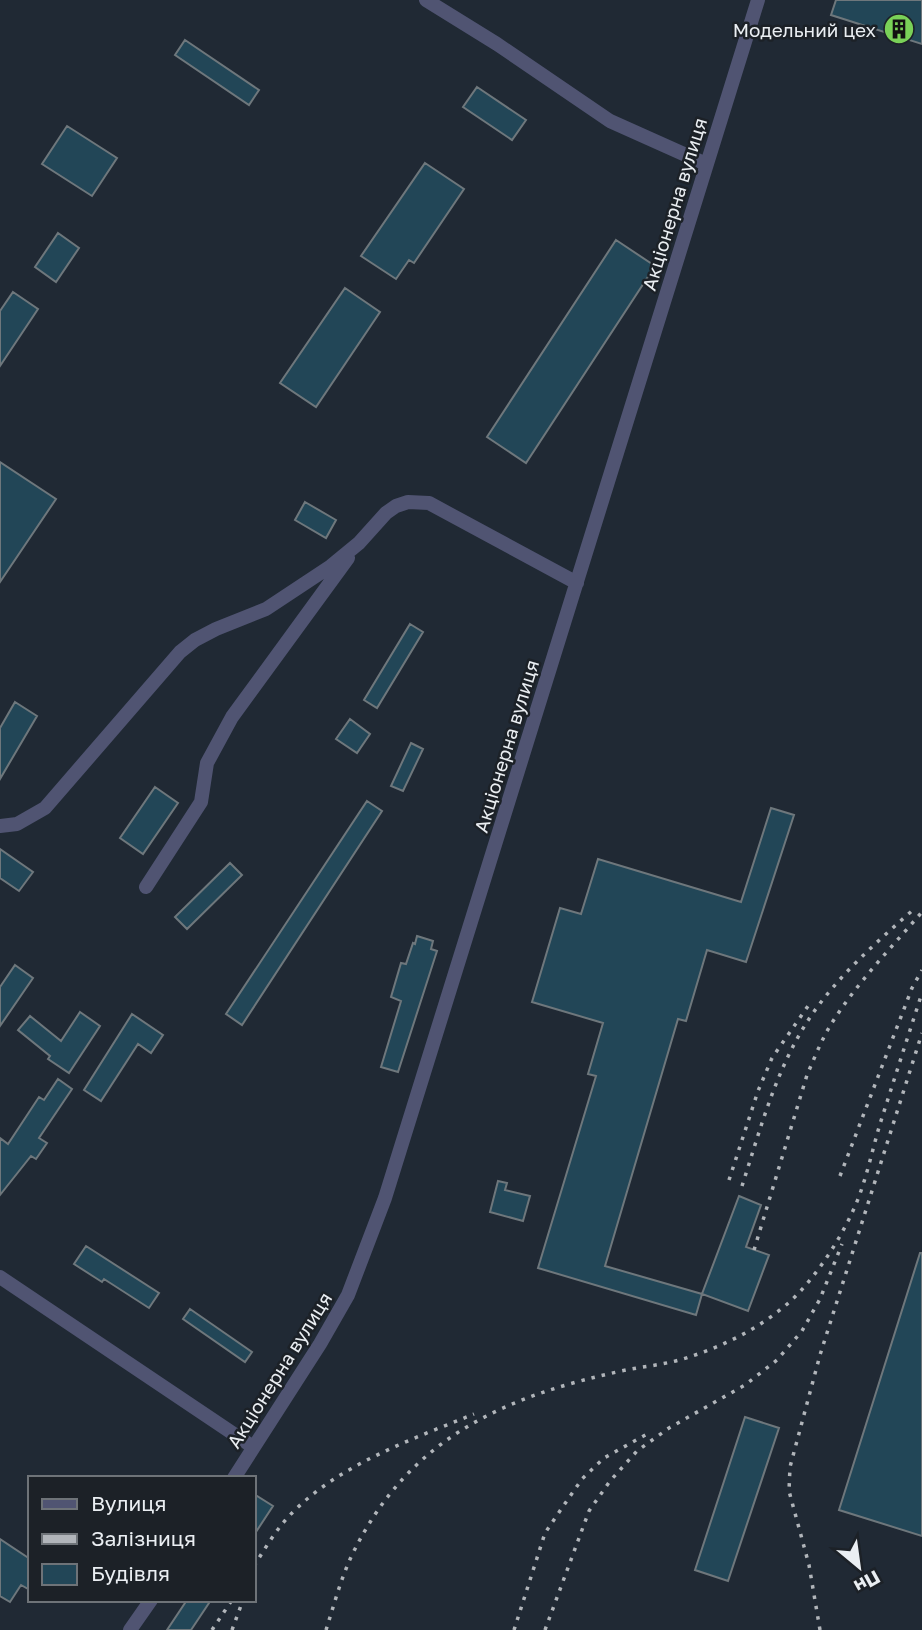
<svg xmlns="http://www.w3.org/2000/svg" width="922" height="1630" font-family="'Golos Text',sans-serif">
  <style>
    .built { fill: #202934; fill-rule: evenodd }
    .building { fill: #224657; stroke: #6e777c; stroke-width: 2 }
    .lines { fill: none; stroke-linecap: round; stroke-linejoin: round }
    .minor { stroke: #505472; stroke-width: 14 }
    .rail { stroke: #b1b5ba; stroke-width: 3.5; stroke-dasharray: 3.5 7; stroke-linecap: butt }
    .labels { text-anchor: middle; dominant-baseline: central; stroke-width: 5; stroke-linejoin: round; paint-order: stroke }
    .poi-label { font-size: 19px; fill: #eaeef2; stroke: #1c2127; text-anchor: end }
    .street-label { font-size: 19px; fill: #eaeef2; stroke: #1c2127 }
  </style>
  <rect width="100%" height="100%" fill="#1c2127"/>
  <path class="built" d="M0,0H922V1630H0ZM30,1478H254V1600H30Z"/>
  <path class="building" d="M836,0H922V44L831,15Z
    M185,40L259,90L249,105L175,55Z
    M477,87L526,120L512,140L463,107Z
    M67,126L117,158L92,196L42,164Z
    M425,163L464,189L414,263L409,260L396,279L361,256Z
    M58,233L79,248L56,282L35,267Z
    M616,240L655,266L526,463L487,437Z
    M345,288L380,312L316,407L280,383Z
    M13,292L38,309L0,366V311Z
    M0,462L56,499L0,582Z
    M305,502L336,520L326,538L295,520Z
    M410,624L423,632L377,708L364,700Z
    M15,702L37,716L0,779V728Z
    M350,719L370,734L357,753L336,739Z
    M411,743L423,749L403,791L391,786Z
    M155,787L178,803L143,854L120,838Z
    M367,801L382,811L242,1025L226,1014Z
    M771,808L794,815L746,962L707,950L686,1021L678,1019L605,1266L702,1294L696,1315L538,1268L596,1076L588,1074L603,1023L532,1002L560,908L581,914L598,859L741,902Z
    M0,849L33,872L19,891L0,878Z
    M230,863L242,875L187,929L175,917Z
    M417,936L433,941L431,949L437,951L398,1072L381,1067L401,1001L391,997L401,963L406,964L413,943L415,944Z
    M15,965L33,978L0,1026V987Z
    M80,1012L100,1026L69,1073L48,1059L50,1056L18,1030L30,1016L61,1041Z
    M132,1014L163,1035L151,1053L138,1044L101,1101L84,1090Z
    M58,1079L72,1089L39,1138L47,1143L36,1159L31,1156L0,1195V1138L8,1144L39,1097L44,1100Z
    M498,1181L507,1183L505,1190L530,1196L523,1221L490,1212Z
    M739,1196L761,1205L746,1247L769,1255L748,1311L702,1294Z
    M86,1246L159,1293L149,1308L104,1279L102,1282L74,1264Z
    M920,1253H922V1536L839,1510Z
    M190,1309L252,1352L245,1362L183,1319Z
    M745,1417L779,1428L728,1581L695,1570Z
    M254,1494L273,1506L254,1535Z
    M0,1539L30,1559V1590L21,1585L10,1602L0,1596Z
    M187,1600H211L191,1630H167Z"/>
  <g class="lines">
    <path class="minor" d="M426,0L497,44L610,121L706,164
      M0,826L17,824L45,808L180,652L195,640L216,629L266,609L331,566L359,543L386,513L396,506L408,502L429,503L577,583
      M146,887L201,802L207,763L232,717L348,558
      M0,1277L253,1447
      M234,1478L320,1344L348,1295L385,1198L758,0
      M130,1630L151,1600"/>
    <path class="rail" d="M840,1176L912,988L922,970
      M729,1180L758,1091L772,1058L808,1006
      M742,1186C761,1127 777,1065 813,1013C841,973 878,941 914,909
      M754,1250L807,1075C814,1059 821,1041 830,1026C855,985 891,948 922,912
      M254,1566C266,1547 278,1526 295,1510C343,1463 413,1439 474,1414
      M212,1630L232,1600
      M232,1630L243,1600
      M326,1630C334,1605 341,1578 352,1555C409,1437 505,1396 626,1370C647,1366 669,1364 689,1357C730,1344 776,1320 805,1286C823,1265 839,1240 851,1215C865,1187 871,1154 880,1124C894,1080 908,1036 922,993
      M514,1630L545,1533L564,1505L582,1479L604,1458L647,1434
      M545,1630L589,1511L610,1481L637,1451L669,1428L745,1385L777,1360L802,1331L820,1299L842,1244
      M820,1630L809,1565L789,1491L790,1467L820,1355L922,1033"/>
  </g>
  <defs>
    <g id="building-disc" transform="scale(1.575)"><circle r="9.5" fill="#79d158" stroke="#1c2127"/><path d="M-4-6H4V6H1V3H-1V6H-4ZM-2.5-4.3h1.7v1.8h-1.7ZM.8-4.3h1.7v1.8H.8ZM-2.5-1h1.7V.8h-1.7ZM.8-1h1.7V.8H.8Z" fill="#111"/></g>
  </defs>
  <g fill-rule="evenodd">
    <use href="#building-disc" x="899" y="29"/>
  </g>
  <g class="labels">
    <g class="poi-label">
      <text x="876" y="29">Модельний цех</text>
    </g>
    <g class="street-label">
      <text transform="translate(674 204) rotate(-73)">Акціонерна вулиця</text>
      <text transform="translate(506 746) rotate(-73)">Акціонерна вулиця</text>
      <text transform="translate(279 1370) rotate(-58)">Акціонерна вулиця</text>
    </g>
  </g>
  <rect x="28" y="1476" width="228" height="126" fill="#1c2127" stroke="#6e7378" stroke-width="2"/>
  <rect x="42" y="1499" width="35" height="10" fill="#505472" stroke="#6e7378" stroke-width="2"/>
  <text x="91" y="1511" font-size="21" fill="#eaeef2">Вулиця</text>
  <rect x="42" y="1534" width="35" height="10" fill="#b1b5ba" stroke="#6e7378" stroke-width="2"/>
  <text x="91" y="1546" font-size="21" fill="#eaeef2">Залізниця</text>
  <rect x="42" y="1564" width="35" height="21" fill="#224657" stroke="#6e7378" stroke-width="2"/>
  <text x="91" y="1581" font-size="21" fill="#eaeef2">Будівля</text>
  <g transform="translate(859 1567) rotate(151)" stroke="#1c2127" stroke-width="5" paint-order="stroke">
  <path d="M0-5L12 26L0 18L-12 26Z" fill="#eaeef2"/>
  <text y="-10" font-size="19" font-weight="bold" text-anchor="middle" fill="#eaeef2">Пн</text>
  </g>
</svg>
